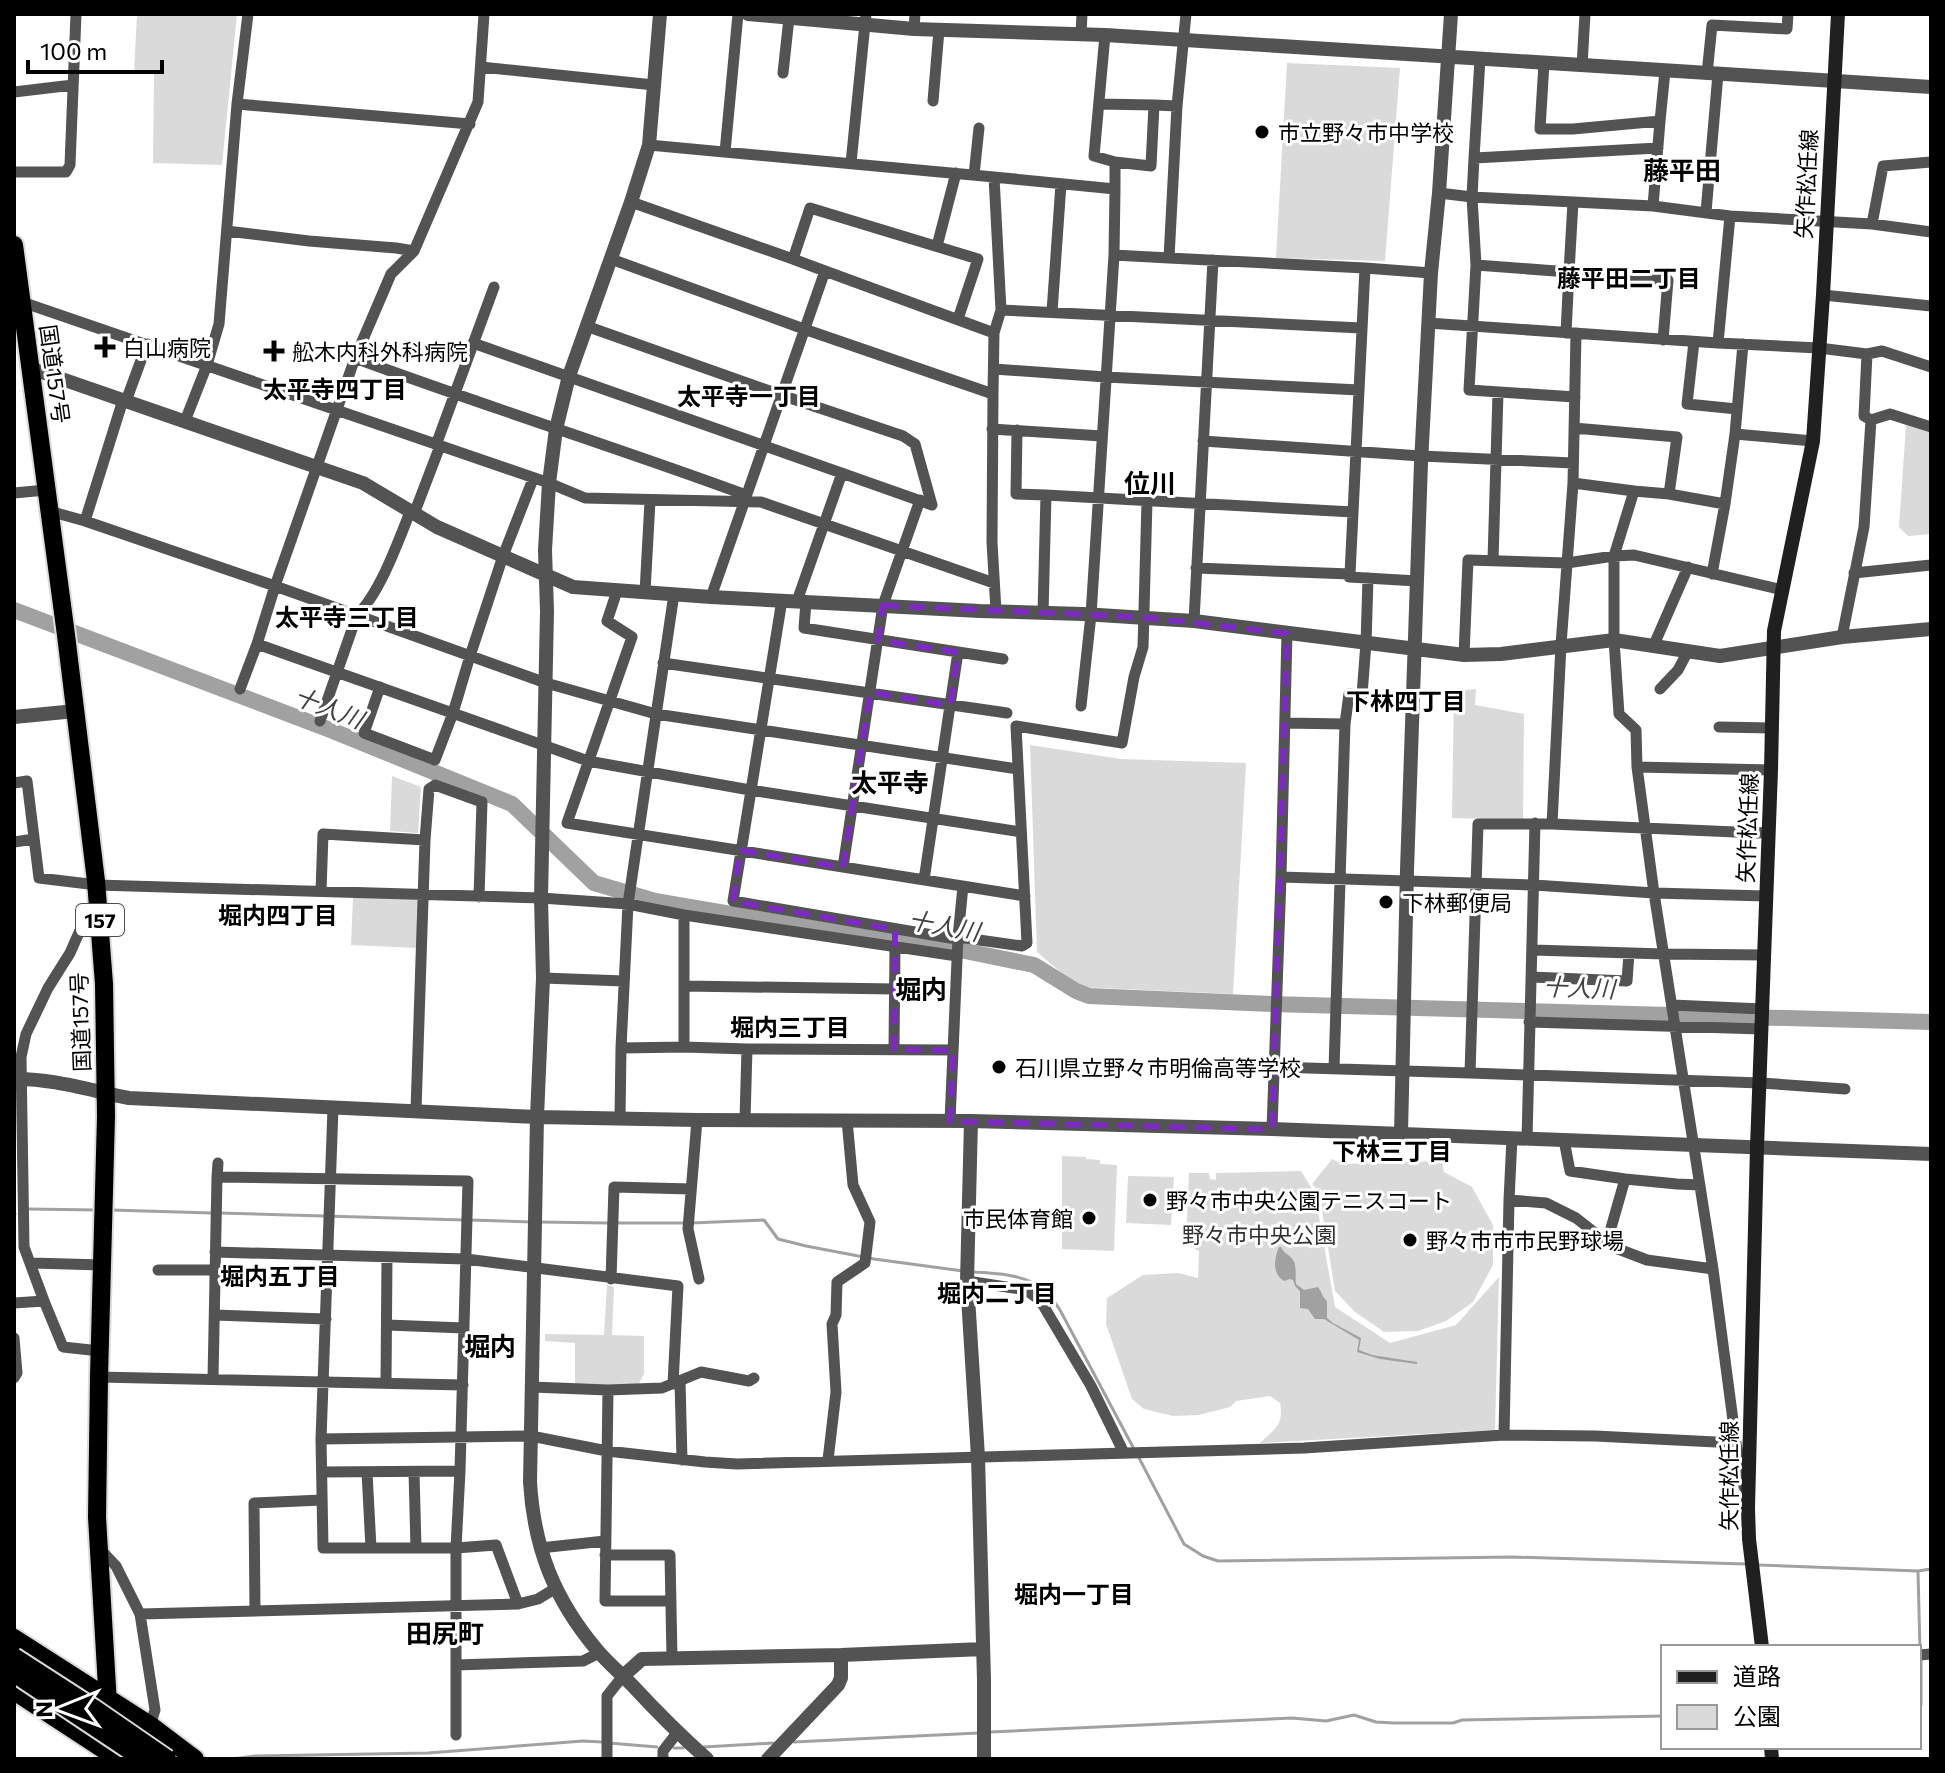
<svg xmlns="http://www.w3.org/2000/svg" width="1945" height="1773" font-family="Commissioner,'Noto Sans JP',sans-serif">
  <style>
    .green { fill: #dadada }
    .water { fill: #a1a1a1 }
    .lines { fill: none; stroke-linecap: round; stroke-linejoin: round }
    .stream { stroke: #a1a1a1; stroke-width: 3 }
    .river { stroke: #a1a1a1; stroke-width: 16 }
    .trunk-casing { stroke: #dbdbdb; stroke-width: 22 }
    .minor { stroke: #535353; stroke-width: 11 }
    .tertiary { stroke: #535353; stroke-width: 14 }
    .secondary { stroke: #202020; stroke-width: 14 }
    .trunk { stroke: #000; stroke-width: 18 }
    .trunk-bridge-casing { stroke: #dbdbdb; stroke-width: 22; stroke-linecap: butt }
    .trunk-bridge { stroke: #000; stroke-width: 18 }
    .marked { fill: none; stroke: #7b2cbf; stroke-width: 6; stroke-dasharray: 16 10; stroke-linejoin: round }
    .poi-dot { fill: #000; stroke: #fff; stroke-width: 3 }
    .labels { text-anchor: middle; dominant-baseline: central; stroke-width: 6; stroke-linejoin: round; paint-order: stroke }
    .shield { fill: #fff; stroke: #4c4c4c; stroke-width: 2 }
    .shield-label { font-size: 20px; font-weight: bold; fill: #000 }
    .poi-label { font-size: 22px; fill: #000; stroke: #fff; text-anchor: start }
    .street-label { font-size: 22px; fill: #000; stroke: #fff }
    .park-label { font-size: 22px; fill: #313131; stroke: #fff }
    .neighbourhood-label { font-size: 24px; font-weight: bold; fill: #000; stroke: #fff }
    .water-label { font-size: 24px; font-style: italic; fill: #424242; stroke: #fff }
    .quarter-label { font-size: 26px; font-weight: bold; fill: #000; stroke: #fff }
  </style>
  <rect width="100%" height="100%" fill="#fff"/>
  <path class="green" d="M137,14H237L222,165L153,163L154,74L134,73Z
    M1287,63L1400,68L1385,261L1276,258Z
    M1906,425L1931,433V534L1908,536L1899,527Z
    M1476,689L1475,705L1524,714L1523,820L1452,818L1454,691Z
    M1030,745L1121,759L1246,763L1233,994L1078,987L1037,952Z
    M392,776L421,787L418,833L390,831Z
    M353,896L420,899L417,948L351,945Z
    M1062,1156L1086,1157V1159L1100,1160V1164L1117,1165L1114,1251L1062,1249Z
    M1332,1159L1342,1164L1442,1161L1444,1172L1472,1187L1493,1225V1265L1473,1302L1446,1321L1418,1331L1384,1332L1355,1312L1335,1291L1319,1191L1312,1184Z
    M1301,1171L1315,1194L1335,1307L1390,1343L1456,1325L1499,1277L1495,1430L1260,1443C1275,1429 1284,1425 1280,1403L1270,1396L1236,1401L1230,1407L1199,1415L1173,1416L1144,1409L1132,1399L1106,1324L1107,1298L1143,1275L1178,1273L1198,1278L1199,1251L1186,1244L1189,1173H1209L1210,1179L1216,1180V1173Z
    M1128,1176L1174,1177L1171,1225L1126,1223Z
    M607,1285L614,1287L612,1335L644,1336V1374L638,1385H575V1343L545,1341V1334L604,1335Z"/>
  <path class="water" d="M1279,1247H1281C1285,1255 1289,1254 1293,1260C1297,1265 1295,1277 1296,1284L1304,1290L1318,1287C1322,1292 1322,1297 1327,1301V1318L1333,1323L1361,1338L1359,1350L1372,1355L1417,1362V1364L1380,1359L1357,1352L1359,1340L1324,1319H1315L1308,1309L1300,1308V1291L1295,1286L1293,1280L1290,1279L1284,1281C1272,1274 1274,1258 1279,1247Z"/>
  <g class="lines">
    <path class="stream" d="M29,1209L96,1210
      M111,1210L212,1213
      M219,1213L464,1220
      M14,1215L15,1214
      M471,1220L532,1222
      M539,1222L608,1223
      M615,1223H684
      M691,1223L764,1220L778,1239L806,1246L874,1259L963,1271
      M971,1272C995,1273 1025,1274 1044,1290C1051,1295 1055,1303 1060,1310L1134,1449
      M1138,1456L1184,1544L1203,1556L1218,1561L1513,1557L1745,1564
      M1758,1565L1918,1571L1931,1569
      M1918,1571L1920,1651
      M1919,1707L1921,1705V1659
      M990,1732L1292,1718L1326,1721L1354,1715L1376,1722L1394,1723H1453L1462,1720L1663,1716
      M794,1742L978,1733
      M609,1743L657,1747
      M704,1747L773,1743
      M674,1748H683
      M232,1759L255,1756L428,1753L583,1741L602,1742"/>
    <path class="river" d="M14,610L333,731L512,804L594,883L655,901L830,931L960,950L1034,965L1076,991L1089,996L1271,1004L1931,1022"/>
    <g class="trunk-casing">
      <path id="trunk" d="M14,245L66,635L96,881L104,984L106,1116L99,1377L97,1517L111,1755
        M14,1638L150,1725L195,1759
        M14,1691L118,1759"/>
    </g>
    <path class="minor" d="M484,14L478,102L414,251L391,274L355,358L275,586L257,644L588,761L750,790L1021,832
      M914,29L915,14
      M1081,34L1082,14
      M1105,35L1094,156L1115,162
      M1480,59L1474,158L1472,197L1476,265L1469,390L1575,397
      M1544,63L1540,129H1573L1660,121L1665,71
      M1582,66L1585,14
      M481,67L654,85
      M783,73L789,18
      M1707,74L1712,25L1787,29L1788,14
      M14,92L73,85
      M933,101L939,30
      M237,104L470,124
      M1099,104L1154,105
      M649,145L994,177L1001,310L994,333L993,394L992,542L996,611
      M725,152L738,14
      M1474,158L1658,148
      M851,163L866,14
      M14,172H66L70,165L76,14
      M974,175L979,128
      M994,177L1115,189V162L1151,166L1154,105L1177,106
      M1439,193L1472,197L1653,206L1730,216L1872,224L1931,232
      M631,202L793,259
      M1573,202L1569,272L1668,280L1663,340
      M1653,206L1660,121
      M1706,212L1718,74
      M1730,216L1718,343L1819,348L1867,354L1882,351L1931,367
      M1872,224L1883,166L1931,162
      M227,231L309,241L396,248L414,251
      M937,246L956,173
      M1114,255L1169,258L1177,106L1186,14
      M1169,258L1365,268
      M611,259L804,329L993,394
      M1476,265L1569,272L1566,333
      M825,271L793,259L810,208L978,259L958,319
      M1823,295L1931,306
      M19,301L549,483L585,498L761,502L994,583
      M1001,310L1361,328
      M1052,312L1061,184
      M1428,323L1718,343
      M586,326L781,395L903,436L915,444L932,505
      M1694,342L1687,404L1737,409
      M473,343L932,505
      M355,358C484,406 616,447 746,495
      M994,369L1106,377L1359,390
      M126,401L147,344
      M1871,420L1890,414L1931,427
      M185,421L207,365L219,324L237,104L248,14
      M1574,428L1677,437L1669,494
      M992,429L1102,436
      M1017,430L1016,494L1046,495L1043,613
      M1735,434L1813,441
      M1203,441L1421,456L1573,463
      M436,445L494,287
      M1573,483L1634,491
      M14,493L46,490
      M1046,495L1353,512
      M49,511L85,521L275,586L546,683L656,714L1018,769
      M414,514L440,446
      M85,521L123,400
      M1493,560L1498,393
      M1196,568L1350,574
      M1854,573L1931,565
      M1712,574L1725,504
      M1417,581L1349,577L1350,574L1365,268L1431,273
      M617,591L607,621L632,637L567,823L1025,896
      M645,592L650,501
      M674,594L628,904L621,1048L684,1047L747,1049L745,1119
      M711,597L825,271L994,333
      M782,600L733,901L950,938L958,937L963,886
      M797,601L842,473
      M806,602L804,628L1003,659
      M1194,621L1213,260
      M1842,637L1864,527L1871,420L1864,416L1867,354
      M1653,647L1688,567
      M1464,655L1468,560L1567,563L1614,556L1634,555L1783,590
      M663,663L1007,713
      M380,687L364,733L435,760L453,713L470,656L503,556L533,479
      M240,689L257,644
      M1660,689L1678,670L1687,653
      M1081,706L1091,615L1114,255L1115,189
      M320,721L357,615C380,593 398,542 410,512
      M1285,723L1345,724L1334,1069
      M1345,724L1349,694L1362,695L1366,643L1368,578
      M1719,727L1772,728
      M1637,767L1771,770
      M14,783L27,781L39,878L97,885L541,898L628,904L684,915L957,956
      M1552,824L1758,833L1768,832
      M14,842L34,839
      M843,867L883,605L920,500
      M1281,877L1287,633
      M924,880L958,652
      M321,891L323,834L425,840
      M684,915V1047
      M1533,950L1664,954L1764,955
      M1531,977L1627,981L1629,953
      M543,978L624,981
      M684,986L895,989
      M1672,1005L1762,1009
      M1529,1022L1762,1029
      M747,1049L953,1050
      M894,1049L895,946
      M1275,1067L1470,1073L1478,824H1552L1561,645L1573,483L1576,333
      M1470,1073L1761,1083L1845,1089
      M333,1108L321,1439L323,1548H456L496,1545L518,1604
      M416,1110L425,840L429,789L435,785L482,802L479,897
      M620,1119L621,1048
      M697,1120L688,1229L699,1279
      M950,1121L958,937L1022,946L1027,943L1016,726L1122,743L1134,677L1143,647L1147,501
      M1272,1129L1281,877L1534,885L1654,893L1766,896
      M1527,1139L1535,823
      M1564,1140L1570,1171L1625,1179L1607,1242
      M218,1163L217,1177L468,1181L460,1471L456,1548V1735
      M1625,1179L1677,1184L1700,1185
      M1509,1200L1546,1203L1576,1218L1613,1247L1647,1260L1713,1269
      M215,1252L466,1259L678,1286L673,1384
      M32,1263L102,1265
      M158,1270H215
      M611,1279L614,1187L691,1189
      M967,1281L1026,1290L1040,1300L1091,1386L1124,1453
      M44,1301L24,1247L21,1057L26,1034L48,988L70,953L85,919L99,918
      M14,1303L44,1301L63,1347L100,1351
      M215,1315L326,1319
      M387,1325L464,1328
      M14,1338L17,1373L14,1378
      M99,1377L463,1385
      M213,1379L217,1177
      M680,1381L682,1460
      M386,1383L387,1257
      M532,1387L608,1390L605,1601H671
      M608,1390L662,1388L701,1372L749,1381L754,1378
      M1504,1435L1509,1200L1512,1138
      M321,1439L531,1436L607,1451L705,1462L737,1464L1304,1448L1504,1435L1595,1436L1736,1443L1744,1487
      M1736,1443L1713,1269L1654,893L1637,767L1636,730L1619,714L1614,640V556L1634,491L1669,494L1725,504L1735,434L1743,344
      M828,1460L836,1392L832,1324L836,1315L837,1282L865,1263L870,1222L853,1185L847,1120
      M322,1472L460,1471
      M367,1472L371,1548
      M414,1472L416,1548
      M98,1547L116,1566L140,1614L518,1604L538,1599L556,1588
      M540,1548L605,1541
      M605,1555H670L672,1658
      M255,1611L254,1503L322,1500
      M140,1614L155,1710L150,1725
      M1919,1655L1931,1654
      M456,1665L583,1661L599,1653
      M607,1759V1696L623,1676
      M663,1759V1751L677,1733"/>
    <path class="tertiary" d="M660,14L649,145L631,202L569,376L556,429L549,483L545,550L547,611L541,898L543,978L537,1117L530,1482C534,1548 554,1599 597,1650C608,1663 620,1673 632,1685C656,1711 680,1735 707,1759
      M748,14L914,29L1105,35L1931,87
      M30,368L363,483L437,527L573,587L711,597L980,611L1083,614L1194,621L1464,655L1501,654L1614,640L1720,656L1842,637L1931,629
      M14,717L75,711
      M14,1079C52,1078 92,1091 129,1098L537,1117L697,1120L971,1121L1272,1129L1931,1154
      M971,1121L967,1281L978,1457L984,1680V1759
      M1401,1134L1407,870L1421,463L1431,273L1439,193L1451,14
      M623,1676L642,1659L841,1655L983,1649
      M768,1759L838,1685L841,1678V1655"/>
    <path class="secondary" d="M1762,1647L1749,1539L1748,1508L1757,1147L1771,770L1774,631L1813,441L1823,295L1838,14
      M1771,1747L1772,1759"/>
    <use href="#trunk" class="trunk"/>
    <g class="trunk-bridge-casing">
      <path id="trunk-bridge" d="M14,1657L93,1708L167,1759
        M14,1673L143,1759"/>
    </g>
    <use href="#trunk-bridge" class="trunk-bridge"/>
  </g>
  <path class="marked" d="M883,605L1144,617L1287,633L1272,1129L950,1121L953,1050L894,1049L895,929L733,901L740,850L843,867L870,692L950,705L958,652L878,640Z"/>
  <g class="poi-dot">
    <circle cx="1262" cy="132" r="8"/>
    <path d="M101 335h8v8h8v8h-8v8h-8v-8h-8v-8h8z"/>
    <path d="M270 339h8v8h8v8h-8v8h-8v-8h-8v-8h8z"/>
    <circle cx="1386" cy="902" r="8"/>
    <circle cx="999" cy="1067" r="8"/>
    <circle cx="1150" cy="1200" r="8"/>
    <circle cx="1089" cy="1218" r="8"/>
    <circle cx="1410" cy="1240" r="8"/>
  </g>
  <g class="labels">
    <rect class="shield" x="76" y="904" width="48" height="32" rx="6"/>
    <g class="shield-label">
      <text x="100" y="920">157</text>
    </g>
    <g class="poi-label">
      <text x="1278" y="132">市立野々市中学校</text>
      <text x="123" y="347">白山病院</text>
      <text x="292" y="351">舩木内科外科病院</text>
      <text x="1402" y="902">下林郵便局</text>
      <text x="1015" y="1067">石川県立野々市明倫高等学校</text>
      <text x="1166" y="1200">野々市中央公園テニスコート</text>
      <text x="1073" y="1218" text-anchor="end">市民体育館</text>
      <text x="1426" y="1240">野々市市市民野球場</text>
    </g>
    <g class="street-label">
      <text transform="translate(1806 184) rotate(-87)">矢作松任線</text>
      <text transform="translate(55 374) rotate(82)">国道157号</text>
      <text transform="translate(1747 828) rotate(-88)">矢作松任線</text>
      <text transform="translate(80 1022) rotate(-92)">国道157号</text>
      <text transform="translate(1728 1476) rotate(-90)">矢作松任線</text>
    </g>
    <g class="park-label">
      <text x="1259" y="1234">野々市中央公園</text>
    </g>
    <g class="neighbourhood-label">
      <text x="1629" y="277">藤平田二丁目</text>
      <text x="335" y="388">太平寺四丁目</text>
      <text x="749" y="395">太平寺一丁目</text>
      <text x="347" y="616">太平寺三丁目</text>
      <text x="1406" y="700">下林四丁目</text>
      <text x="278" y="914">堀内四丁目</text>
      <text x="790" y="1026">堀内三丁目</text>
      <text x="1392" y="1150">下林三丁目</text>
      <text x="280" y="1275">堀内五丁目</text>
      <text x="997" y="1292">堀内二丁目</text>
      <text x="1074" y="1593">堀内一丁目</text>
    </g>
    <g class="water-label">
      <text transform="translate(329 707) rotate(21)">十人川</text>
      <text transform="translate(944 925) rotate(10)">十人川</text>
      <text transform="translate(1579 987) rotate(2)">十人川</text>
    </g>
    <g class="quarter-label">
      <text x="1682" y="169">藤平田</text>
      <text x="1150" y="482">位川</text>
      <text x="890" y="781">太平寺</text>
      <text x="921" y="988">堀内</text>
      <text x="490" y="1345">堀内</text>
      <text x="445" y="1632">田尻町</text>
    </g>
  </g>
  <rect width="1945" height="1773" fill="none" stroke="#000000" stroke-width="32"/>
  <rect x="1661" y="1645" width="260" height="104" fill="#ffffff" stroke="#999999" stroke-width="2"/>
  <rect x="1677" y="1671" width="40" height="12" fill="#202020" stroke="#999999" stroke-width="2"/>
  <text x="1733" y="1685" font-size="24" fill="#000000">道路</text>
  <rect x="1677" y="1705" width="40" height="24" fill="#dadada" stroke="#999999" stroke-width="2"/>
  <text x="1733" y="1725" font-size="24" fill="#000000">公園</text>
  <g transform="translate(64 1709) rotate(269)" stroke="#ffffff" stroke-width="6" paint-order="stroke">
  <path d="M0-6L14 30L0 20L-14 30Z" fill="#000000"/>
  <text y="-12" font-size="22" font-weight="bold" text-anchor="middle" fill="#000000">N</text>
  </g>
  <path d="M28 60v12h134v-12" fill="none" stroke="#000000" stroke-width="4"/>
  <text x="40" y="60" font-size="24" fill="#000000" stroke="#ffffff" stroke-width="6" paint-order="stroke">100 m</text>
</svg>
